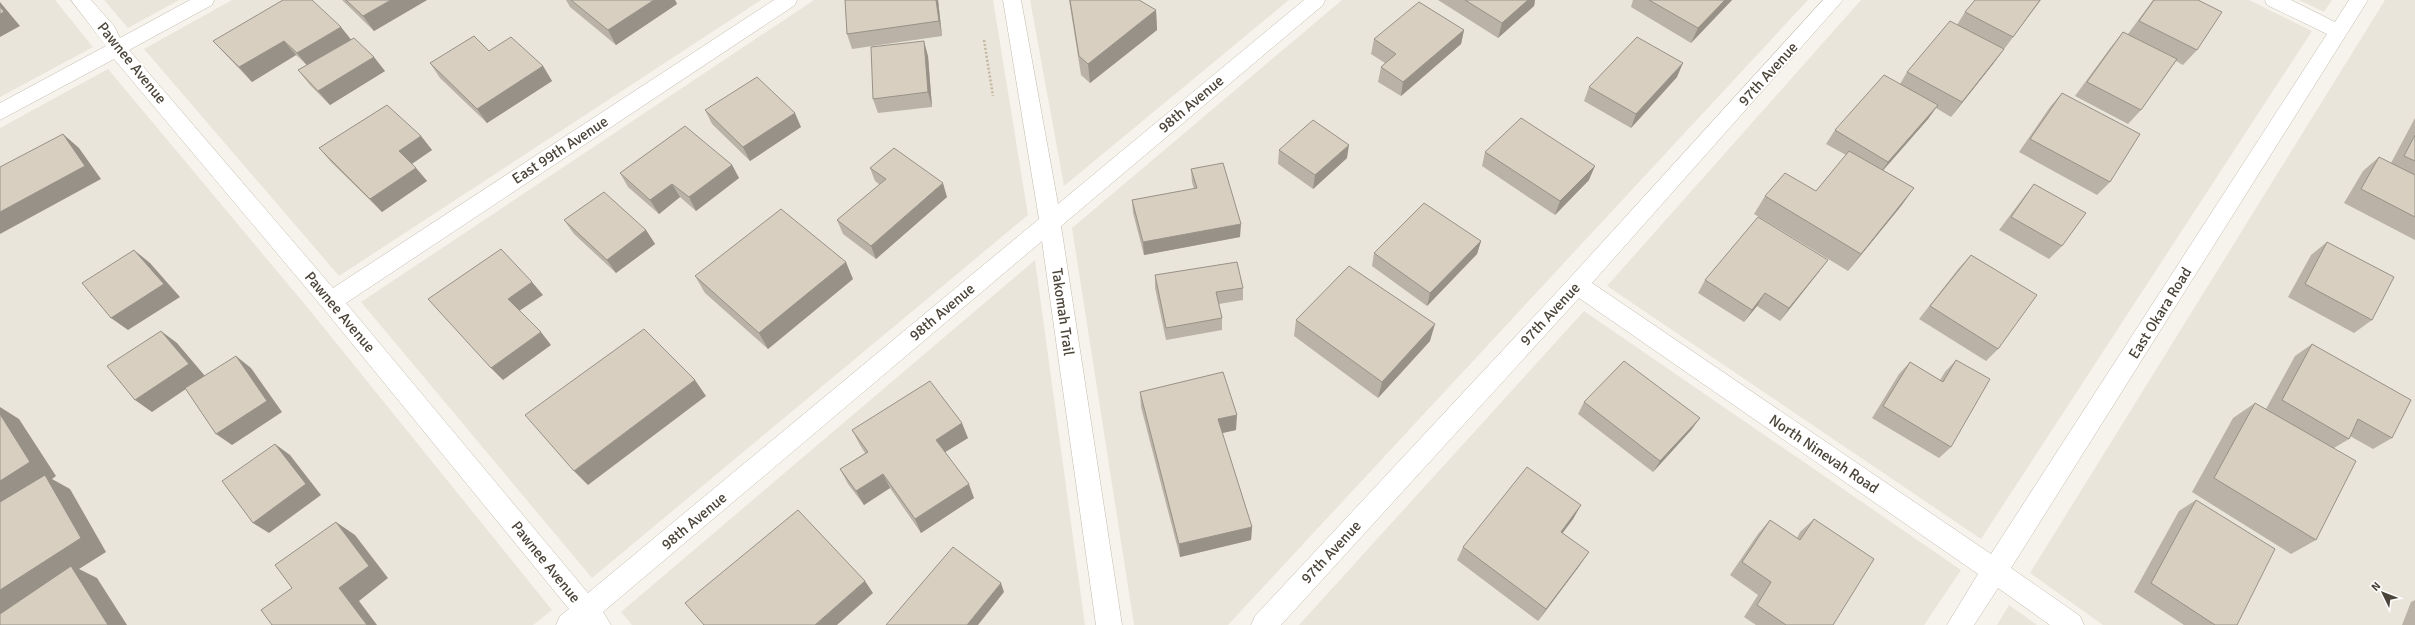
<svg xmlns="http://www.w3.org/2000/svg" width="2415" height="625" font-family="Signika,sans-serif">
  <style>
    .residential { fill: #eae5da }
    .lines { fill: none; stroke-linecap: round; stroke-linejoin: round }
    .street-casing { stroke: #c2bbae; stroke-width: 1 }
    .path { stroke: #c4b79f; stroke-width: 2.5; stroke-dasharray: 2 2; stroke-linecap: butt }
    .street { fill: #fff; fill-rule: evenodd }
    .wall { fill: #bab2a6 }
    .shaded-wall { fill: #979187 }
    .building { fill: #d8cfc1; stroke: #979187 }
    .labels { text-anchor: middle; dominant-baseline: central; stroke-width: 4; stroke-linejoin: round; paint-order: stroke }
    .street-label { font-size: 15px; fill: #4b4439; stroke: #fff }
  </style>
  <rect width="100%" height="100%" fill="#f6f3ec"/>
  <path class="residential" d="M0,0H55L93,47L0,97Z
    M104,0H179L128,28Z
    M232,0H761L339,276L144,49Z
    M814,0H993L1028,215L592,578L361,302Z
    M1030,0H1289L1064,186Z
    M1342,0H1808L1228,625H1134L1072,228Z
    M1861,0H2249L2312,31L1981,539L1607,286Z
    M2299,0H2332L2324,12Z
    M2385,0H2415V625H2103L2030,573Z
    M108,69L312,313L552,610L533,625H0V128Z
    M1035,260L1085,625H632L621,612Z
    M1584,311L1961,570L1924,625H1299Z
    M2009,605L2037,625H1997Z"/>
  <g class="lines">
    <g class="street-casing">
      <path id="street" d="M71,0H91L114,26L120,38L190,0H214L212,5L129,50L333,288L774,0H797L795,5L346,303L588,593L1039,219L1003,0H1021L1058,204L1304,0H1325L1323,5L1061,226L1122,625H1096L1042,241L603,612L611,625H556L560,616L569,609L323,308L114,59L0,120V103L106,46Z
        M1823,0H1843L1592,283L1991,554L2327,34L2267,5L2265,0H2291L2335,22L2349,0H2368L2011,568L2080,616L2084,625H2050L1998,588L1974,625H1947L1978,574L1579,298L1281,625H1251L1255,616L1569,279Z"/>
    </g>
    <path class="path" d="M984,40L993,96"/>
    <use href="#street" class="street"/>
  </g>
  <path class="wall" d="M342,0H427L374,31Z
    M566,0H675L677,4L616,45L570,7Z
    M845,0H938L942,36L852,49L847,34Z
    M1069,0H1139L1156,10L1157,30L1090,83L1081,75Z
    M1438,0H1535L1534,6L1498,38Z
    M1633,0H1732L1691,43L1631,7Z
    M2041,0L1993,64L1951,117L1936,108L1928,119L1883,170L1914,188L1901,206L1848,271L1754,214L1765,196L1816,191L1846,155L1826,144L1835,130L1900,84L1907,72L1957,25L1965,12Z
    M2153,0H2198L2197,50L2183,65L2176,61L2141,110L2128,124L2075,96L2111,47L2123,32L2128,34Z
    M1464,30L1461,44L1401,96L1378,82L1381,67L1385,63L1371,54L1374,39Z
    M351,40L385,71L330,105L310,85L298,70L307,65L296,55L252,82L226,55L213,41Z
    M489,51L543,66L552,81L487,123L440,78L430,63Z
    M928,56L932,107L878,113L873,99Z
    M1677,77L1631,128L1584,101L1589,87Z
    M2062,93L2110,182L2097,195L2019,152L2050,107Z
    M705,110L801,127L750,161L712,124Z
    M2415,118V240L2344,203L2363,171L2379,157L2391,163Z
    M421,136L432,150L412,164L416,168L427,181L382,212L331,162L319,148Z
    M1279,150L1347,158L1313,189L1278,164Z
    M1485,152L1589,180L1555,215L1482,166Z
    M732,165L739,178L696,211L680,197L659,214L628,187L620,173Z
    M870,168L947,197L876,259L843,234L837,220L880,185L875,181Z
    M1191,169L1240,237L1144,255L1133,213L1132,200L1194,189L1192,182Z
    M2034,184L2062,246L2049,259L1999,230L2023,198Z
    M564,220L646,230L655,244L616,273L574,234Z
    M1481,241L1477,254L1427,306L1372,266L1374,253Z
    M2327,242L2372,320L2354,333L2288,297L2311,255Z
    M1971,255L1998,349L1986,361L1919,319L1959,268Z
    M1828,260L1818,273L1780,321L1757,306L1744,322L1698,293L1705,280Z
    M1155,275L1243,288V300L1219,304L1222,318V330L1166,340L1155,288Z
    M695,276L853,279L768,349L705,293Z
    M1296,320L1430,341L1378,398L1294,336Z
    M2312,344L2392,438L2373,449L2350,436L2349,439L2334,448L2316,540L2291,554L2192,492L2233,418L2255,403L2266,409L2295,356Z
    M1956,360L1951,447L1939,458L1872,418L1899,374L1910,362L1940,380L1945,372Z
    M1140,392L1236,430L1222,433L1252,527L1251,540L1180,557L1141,407Z
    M1584,402L1692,429L1653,472L1578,414Z
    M852,430L968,438L945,452L974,498L921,533L890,488L864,505L848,484L840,469L865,453L860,445Z
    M2196,500L2237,625H2184L2134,592L2179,511Z
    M1581,505L1573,519L1562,533L1580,565L1538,621L1457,560L1463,547Z
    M1814,519L1833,625H1756L1744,617L1758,595L1730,575L1758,534L1770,520L1797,538L1800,532Z
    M2415,600V625H2402L2411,602Z"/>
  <path class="shaded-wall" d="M391,0H427L374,31L363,16Z
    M654,0H675L677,4L616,45L608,30Z
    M936,0H938L942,36L939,21Z
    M1528,0H1535L1534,6L1498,38L1502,23Z
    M1725,0H1732L1691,43L1698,28Z
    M0,2L20,26L0,37Z
    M1156,10L1157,30L1090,83L1088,64Z
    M341,27L353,42L309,68L297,53Z
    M1464,30L1461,44L1401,96L1403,82Z
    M284,41L296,55L252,82L239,67Z
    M924,41L928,56L932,107L928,92Z
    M2004,49L1993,64L1951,117L1962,102Z
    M374,57L385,71L330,105L318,91Z
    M1683,63L1677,77L1631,128L1636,114Z
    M543,66L552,81L487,123L477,109Z
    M1938,105L1928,119L1879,175L1888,162Z
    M795,113L801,127L750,161L743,147Z
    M63,134L79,148L101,179L0,234V212Z
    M421,136L432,150L410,165L399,151Z
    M1349,145L1347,158L1313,189L1315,175Z
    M732,165L739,178L696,211L689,197Z
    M1595,166L1589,180L1555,215L1560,201Z
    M416,168L427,181L382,212L370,199Z
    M943,183L947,197L876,259L871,246Z
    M672,184L680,197L659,214L650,200Z
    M1914,188L1901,206L1848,271L1861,254Z
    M1241,224L1240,237L1144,255L1143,242Z
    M646,230L655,244L616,273L607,260Z
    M1481,241L1477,254L1427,306L1430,293Z
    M134,250L150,263L180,297L128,330L111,318Z
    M1828,260L1818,273L1780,321L1789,308Z
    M846,262L853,279L768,349L759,333Z
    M532,282L543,295L519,311L508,299Z
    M1765,293L1757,306L1744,322L1752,310Z
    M1435,324L1430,341L1378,398L1382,382Z
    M161,331L177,343L205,376L152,412L135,400Z
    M541,332L551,345L503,380L491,368Z
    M236,356L251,368L282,412L232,445L216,434Z
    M695,380L706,396L588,485L574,471Z
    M0,407L19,419L56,476L52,479L70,489L106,552L79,569L97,578L127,625H108L0,620Z
    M1237,415L1236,430L1218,434V419Z
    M1700,418L1692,429L1653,472L1660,461Z
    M962,423L968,438L942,454L936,440Z
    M275,444L290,455L321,495L269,533L253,523Z
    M883,474L890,488L864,505L856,491Z
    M969,484L974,498L921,533L915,519Z
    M1581,505L1573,519L1553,546L1561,532Z
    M336,522L355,535L388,578L359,601L377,625H367L339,588Z
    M1252,527L1251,540L1180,557L1179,544Z
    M1589,552L1580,565L1538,621L1546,609Z
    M865,581L873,593L837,625H815Z
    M1001,583L1004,592L978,625H967Z"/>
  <path class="building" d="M283,0H312L341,27L297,53L284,41L239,67L213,41Z
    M346,0H391L363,16Z
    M571,0H654L608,30Z
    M845,0H936L939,21L847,34Z
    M1070,0H1139L1156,10L1088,64L1079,56Z
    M1465,0H1528L1502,23Z
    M1649,0H1725L1698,28Z
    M1975,0H2040L2013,37L1965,12Z
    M2154,0H2198L2222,12L2197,50L2139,21Z
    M1419,2L1464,30L1403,82L1381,67L1396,54L1374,39Z
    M0,6L4,12L0,14Z
    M1950,21L2004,49L1962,102L1907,72Z
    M2123,32L2177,59L2141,110L2087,82Z
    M474,36L489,51L511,37L543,66L477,109L430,63Z
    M1637,37L1683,63L1636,114L1589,87Z
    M354,38L374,57L318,91L298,70Z
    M924,41L928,92L873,99L871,47Z
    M1884,75L1938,105L1888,162L1835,130Z
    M757,77L795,113L743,147L705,110Z
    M2062,93L2140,134L2110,182L2030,139Z
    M387,105L421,136L399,151L416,168L370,199L319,148Z
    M1521,118L1595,166L1560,201L1485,152Z
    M1313,120L1349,145L1315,175L1279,150Z
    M685,126L732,165L689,197L672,184L650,200L620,173Z
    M63,134L85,166L0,212V167Z
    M2415,135V161L2404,156Z
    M894,148L943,183L871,246L837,220L886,179L870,168Z
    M1849,151L1914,188L1861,254L1765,196L1785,173L1816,191Z
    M2379,157L2415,175V217L2361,189Z
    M1223,163L1241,224L1143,242L1132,200L1197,188L1191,169Z
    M2034,184L2086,213L2062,246L2011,217Z
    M604,192L646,230L607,260L564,220Z
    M1424,203L1481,241L1430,293L1374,253Z
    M781,209L846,262L759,333L695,276Z
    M1758,217L1828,260L1789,308L1765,293L1752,310L1705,280Z
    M2327,242L2394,277L2372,320L2305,284Z
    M501,249L532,282L508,299L541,332L491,368L428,299Z
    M134,250L164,284L111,318L82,283Z
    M1971,255L2037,295L1998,349L1930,306Z
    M1237,262L1243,288L1216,292L1222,318L1166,328L1155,275Z
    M1349,266L1435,324L1382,382L1296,320Z
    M644,329L695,380L574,471L525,415Z
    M161,331L189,364L135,400L107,366Z
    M2312,344L2411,400L2392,438L2358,419L2349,439L2282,400Z
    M236,356L267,401L216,434L185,388Z
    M1956,360L1990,379L1951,447L1883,406L1910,362L1943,382Z
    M1624,361L1700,418L1660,461L1584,402Z
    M1223,372L1237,415L1218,419L1252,527L1179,544L1140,392Z
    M930,381L962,423L936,440L969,484L915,519L883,474L856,491L840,469L868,452L852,430Z
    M2255,403L2356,461L2316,540L2214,478Z
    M0,414L30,462L0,481Z
    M275,444L306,484L253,523L222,481Z
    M1527,467L1581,505L1561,532L1589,552L1546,609L1463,547Z
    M45,475L81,538L0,590V502Z
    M2196,500L2275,549L2237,625H2215L2151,583Z
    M798,510L865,581L815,625H704L685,603Z
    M1814,519L1874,559L1833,625H1786L1757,605L1771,582L1742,562L1770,520L1800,540Z
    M336,522L369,566L339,588L367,625H272L261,610L292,588L275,565Z
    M953,547L1001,583L967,625H886Z
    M71,566L108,625H0V614Z"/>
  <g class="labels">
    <g class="street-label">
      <text transform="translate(132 63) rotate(51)">Pawnee Avenue</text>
      <text transform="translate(1768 74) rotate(-48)">97th Avenue</text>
      <text transform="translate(1191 104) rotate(-40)">98th Avenue</text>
      <text transform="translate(560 150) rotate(-33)">East 99th Avenue</text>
      <text transform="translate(340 312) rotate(50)">Pawnee Avenue</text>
      <text transform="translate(942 312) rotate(-40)">98th Avenue</text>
      <text transform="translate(1063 312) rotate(82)">Takomah Trail</text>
      <text transform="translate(2160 313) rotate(-58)">East Okara Road</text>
      <text transform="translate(1550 314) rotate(-47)">97th Avenue</text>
      <text transform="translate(1824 454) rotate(34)">North Ninevah Road</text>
      <text transform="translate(694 521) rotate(-40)">98th Avenue</text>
      <text transform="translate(1331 552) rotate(-47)">97th Avenue</text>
      <text transform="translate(546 562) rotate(51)">Pawnee Avenue</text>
    </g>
  </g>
  <g transform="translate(2383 593) rotate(313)" stroke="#ffffff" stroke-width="3" paint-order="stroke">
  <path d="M0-3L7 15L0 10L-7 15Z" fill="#4b4439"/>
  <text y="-6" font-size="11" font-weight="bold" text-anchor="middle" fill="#4b4439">N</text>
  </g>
</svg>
